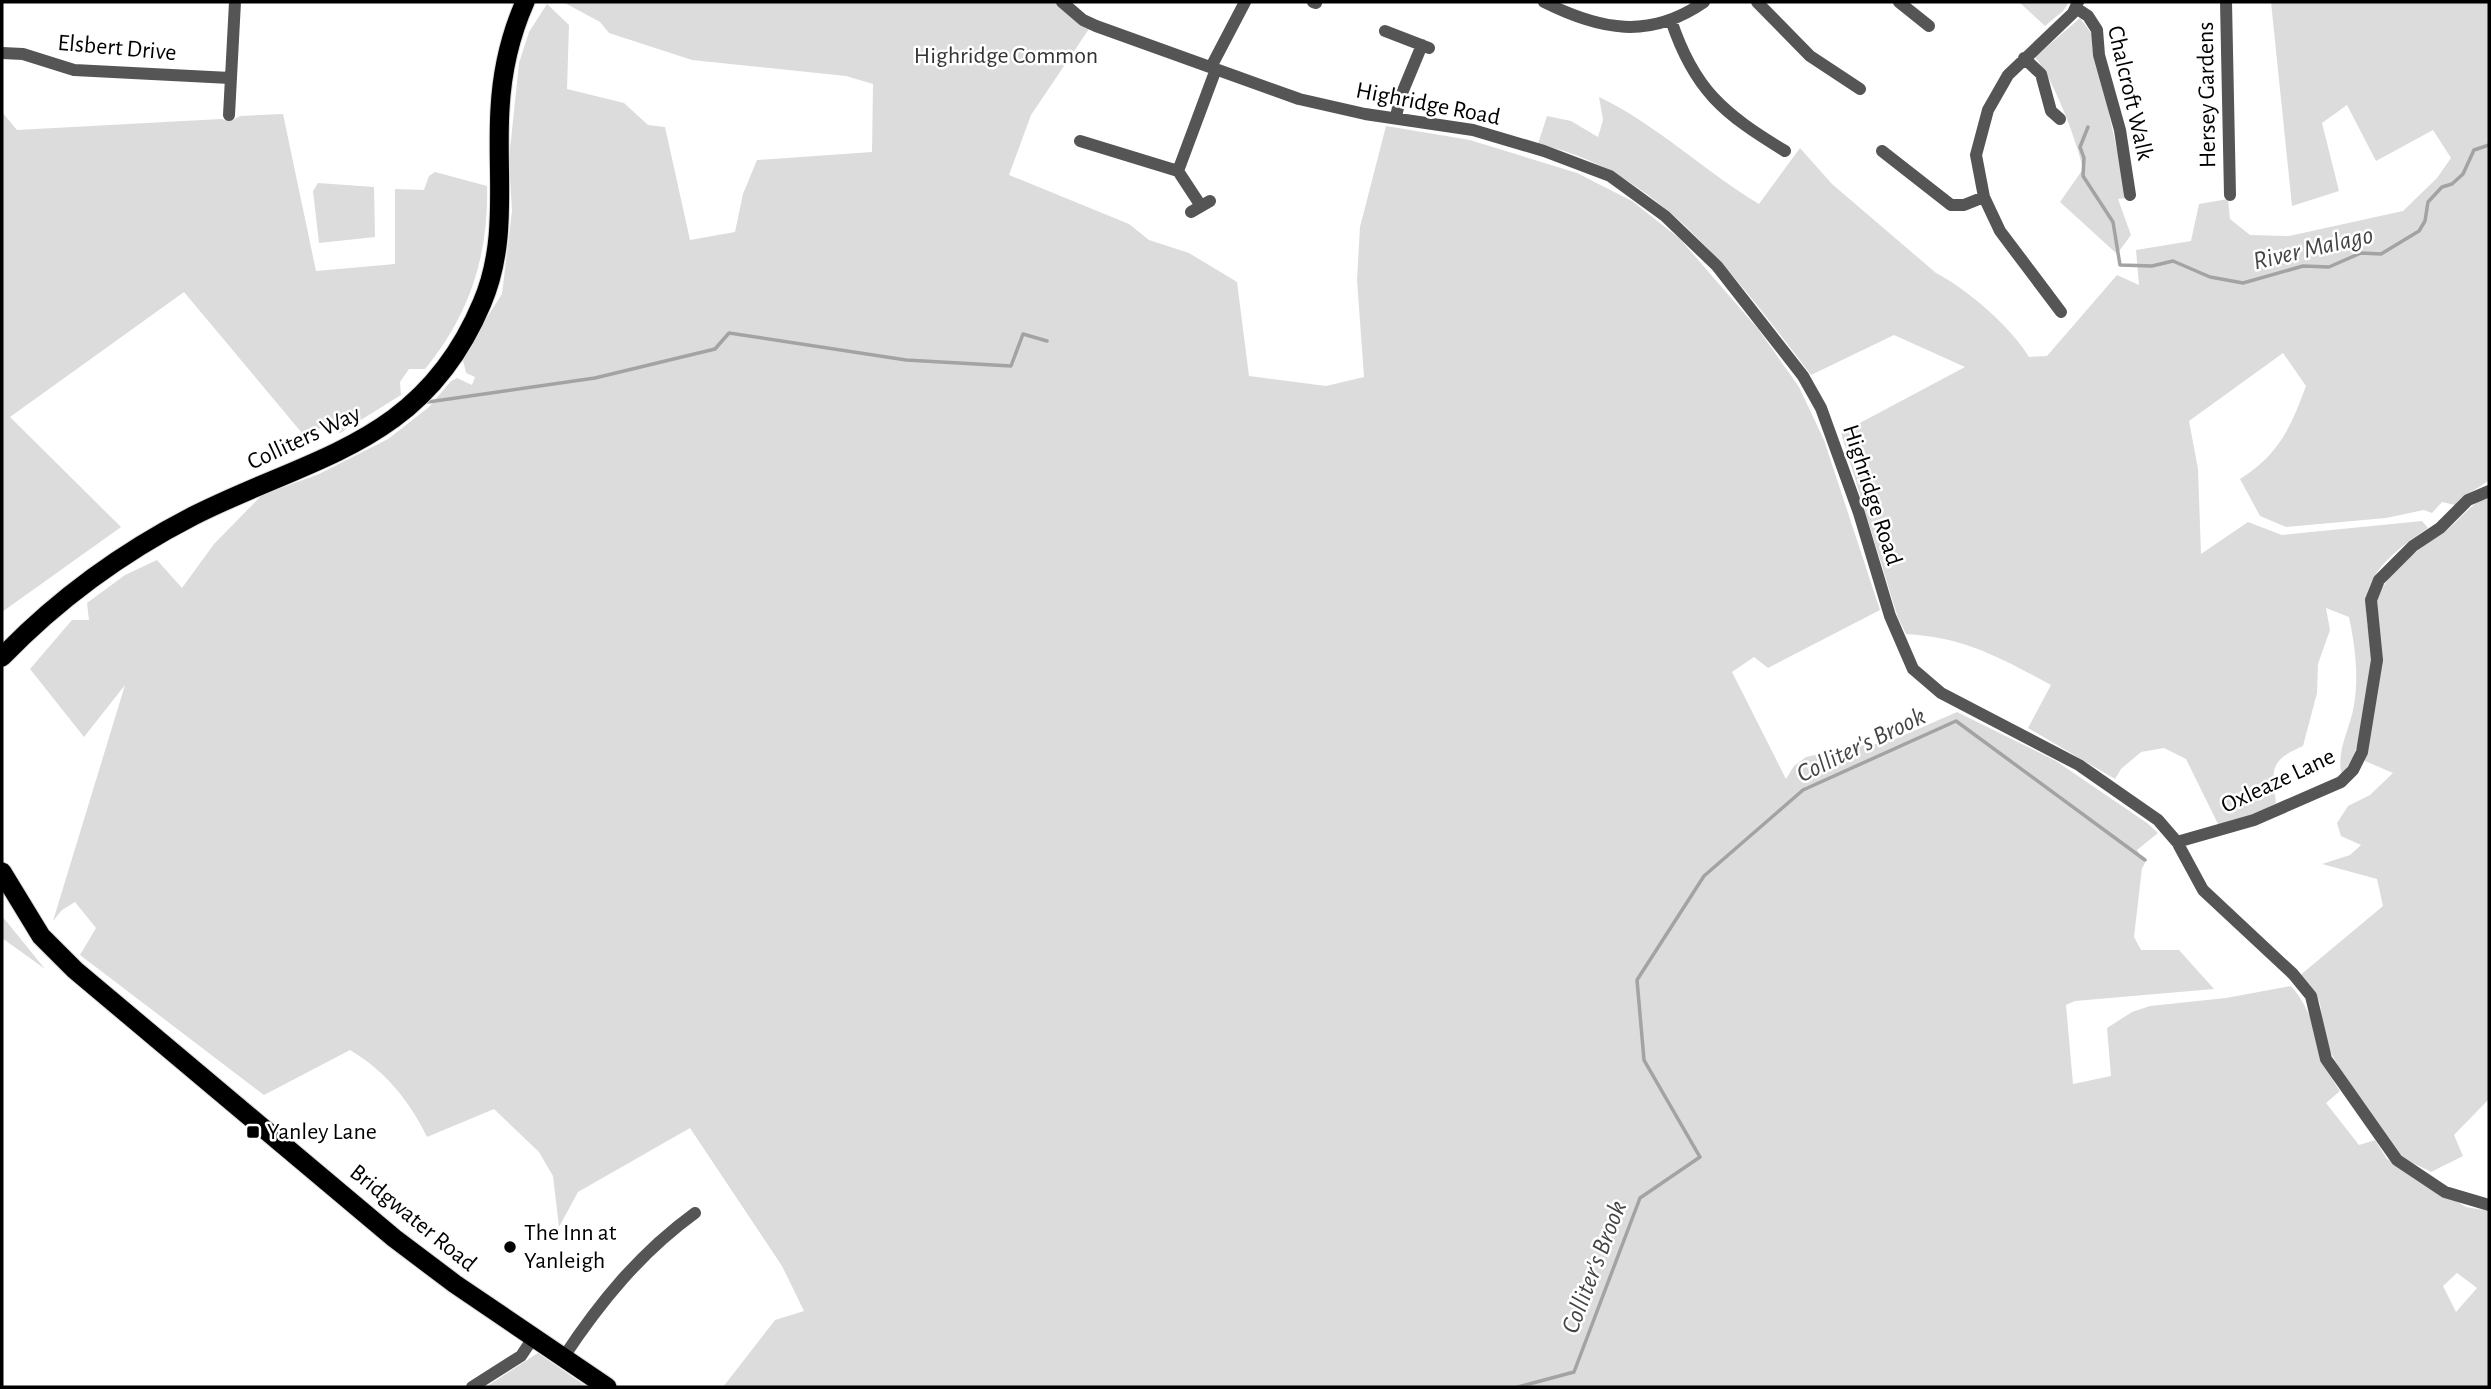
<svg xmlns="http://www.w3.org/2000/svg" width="2491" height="1389" font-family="'Alegreya Sans',sans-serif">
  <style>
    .green { fill: #dcdcdc; fill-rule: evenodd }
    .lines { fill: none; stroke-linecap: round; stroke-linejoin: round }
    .stream { stroke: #a3a3a3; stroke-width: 3.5 }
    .trunk-casing { stroke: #dbdbdb; stroke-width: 21 }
    .minor { stroke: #555; stroke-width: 12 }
    .trunk { stroke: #000; stroke-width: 19 }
    .poi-dot { fill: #000; stroke: #fff; stroke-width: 2.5 }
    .labels { text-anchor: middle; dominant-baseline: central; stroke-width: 5; stroke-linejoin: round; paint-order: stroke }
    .street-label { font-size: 24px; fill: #000; stroke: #fff }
    .park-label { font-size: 24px; fill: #333; stroke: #fff }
    .poi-label { font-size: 24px; fill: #000; stroke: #fff; text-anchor: start }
    .water-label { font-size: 26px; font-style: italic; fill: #444; stroke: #fff }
  </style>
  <rect width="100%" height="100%" fill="#fff"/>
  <path class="green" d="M563,2H1055L1073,19L1089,29L1031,115L1009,175L1129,224L1149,240L1189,253L1237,282L1249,376L1326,386L1364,377L1357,280L1360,227L1386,126L1470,140L1577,173L1632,201L1680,239L1758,329L1799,387L1824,440L1880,610L1768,668L1754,657L1732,672L1786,779L1794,766L1806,757L1855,746L1886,743L1957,712L2056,761L2147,823L2158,833L2137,850L2145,863L2142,868L2134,937L2141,950H2179L2214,989L2075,1001L2066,1005L2073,1084L2111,1076L2107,1028L2132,1012L2150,1006L2226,998L2291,986C2319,1017 2316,1057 2340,1091L2326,1103L2359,1145L2375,1140L2387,1159L2466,1207L2489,1211V1387H723L775,1320L804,1311L782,1266L690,1128L578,1192L559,1227L553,1176L539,1152L494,1109L427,1137C410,1101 384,1070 350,1050L264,1095L80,955L96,928L75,902L62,910L53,921L125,685L84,737L30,669L72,620H89L87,603L125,575L157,560L182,588L214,544L262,495L319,474L388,439L429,407L451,381L457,378L472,385L475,377L466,373L462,356L502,294L512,211L509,159L519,63L529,32L547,4L569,25L567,89L624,103L648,125L665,127L690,240L735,232L743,194L757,160L872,152L873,84L846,76L692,60L609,33L600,22ZM2457,1273L2477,1288L2456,1312L2443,1286Z
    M2019,2H2069L2063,11L2045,26Z
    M2271,2H2489V480C2478,489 2464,494 2455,505L2442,502L2432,513L2424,510L2386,518L2286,527L2260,516L2240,479C2279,454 2290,429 2306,386L2283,353L2189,421L2198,469L2201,554L2248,522L2282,535L2422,521L2428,528C2409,541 2384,558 2373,579C2359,604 2371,631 2371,657C2372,683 2362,759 2341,773C2337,747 2350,730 2354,705C2359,675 2355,646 2349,617L2326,608L2330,630L2318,664L2317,693L2303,746C2270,760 2271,769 2276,803L2253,816L2219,826L2186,759L2164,748L2141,752L2121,769L2115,779L2028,728L2051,685C2001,658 1964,637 1906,634L1898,618L1841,433L1965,367L1894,335L1811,375C1739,281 1661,170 1538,144L1547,116L1571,121L1598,137L1603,120L1599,97C1656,124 1704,171 1759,204L1800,148L1832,184L1936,273C1967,289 2011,327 2029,357L2047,356L2117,275L2139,285L2136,250L2191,241L2199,204L2228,199L2230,219L2250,235L2289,236L2403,211L2437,178L2451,158L2433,130L2376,161L2347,105L2322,123L2339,191L2292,206Z
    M2080,18L2094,37L2092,49L2096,52L2127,198L2118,199L2131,235L2117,254L2060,202L2083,169C2077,141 2053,78 2035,57Z
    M2,112L17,130L221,119L231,121L240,116L283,114L316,271L395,264V189L424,190L429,176L435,172L487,186C489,255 469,316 425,369H409L400,382L401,395L340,433L326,426L310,432L307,439L184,292L10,417L121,527L2,612Z
    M318,183L374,187L375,237L319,243L313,191Z
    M2489,496V1099L2454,1135L2463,1156L2431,1172C2421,1166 2407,1162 2398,1154C2384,1143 2332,1059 2326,1042C2314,1008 2333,1004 2298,977L2383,906L2377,879L2322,864L2350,855L2361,845L2341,836L2337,823L2348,806L2370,795L2393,773L2365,761L2377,600C2390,566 2418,551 2446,530C2463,518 2468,505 2489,496Z
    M2,916L45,969L2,938Z
    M538,1353L587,1387H486Z"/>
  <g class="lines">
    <path class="stream" d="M2088,127L2080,147L2084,158L2083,176L2113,222L2120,265L2152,266L2173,261L2210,277L2243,283L2303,266L2329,267L2361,253L2381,254L2419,231L2425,221L2428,202L2442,187L2452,184L2463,174L2474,150L2489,145
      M428,402L595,378L715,349L729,333L906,360L1011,366L1023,334L1047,341
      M1518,1387L1574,1372L1640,1198L1700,1157L1644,1060L1637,980L1704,876L1803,790L1956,721L2145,860"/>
    <g class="trunk-casing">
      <path id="trunk" d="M2,657C56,601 123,552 193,516C314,455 423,444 482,303C509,240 496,175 500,109C502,71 510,36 525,2
        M2,872L41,936L75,970L394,1238L455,1284L607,1387"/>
    </g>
    <path class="minor" d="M1062,2L1083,20L1096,26L1299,99L1365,114L1473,130L1544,151L1610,176L1665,216L1717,266L1803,376L1821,408L1859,513L1890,616L1913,669L1941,693L2079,765L2158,820L2177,842L2203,890L2293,974L2311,996L2326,1059L2397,1160L2445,1192L2489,1205
      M1313,2L1316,3
      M1544,2C1600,30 1649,40 1704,2
      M1757,2L1810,56L1860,89
      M1899,2L1929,26
      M2226,2L2230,195
      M2076,8L2088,16L2097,30L2099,55L2120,130L2130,195
      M1671,20C1694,90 1724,114 1785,151
      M1385,31L1429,48
      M2,53L23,54L74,70L230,78
      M2024,58L2041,74L2051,111L2060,119
      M1211,67L1245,2
      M229,115L235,2
      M1396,117L1400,98L1422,45
      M1080,141L1178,171L1216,69
      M1882,151L1951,205H1964L1984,197
      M1178,171L1201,206
      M1191,212L1210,201
      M2061,312L2000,231L1984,197L1976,155L1988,110L2008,75L2073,13L2078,2
      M2177,842L2254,820L2341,782L2353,770L2362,752L2377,660L2371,600L2379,580L2413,546L2440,528L2468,500L2489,491
      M563,1358C600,1302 640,1253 695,1213
      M472,1387L521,1356L533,1338"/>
    <use href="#trunk" class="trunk"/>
  </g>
  <g class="poi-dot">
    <rect x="246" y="1125" width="14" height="14" rx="3.5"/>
    <circle cx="510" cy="1247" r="7"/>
  </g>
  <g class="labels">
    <g class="street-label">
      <text transform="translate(117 48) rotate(5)">Elsbert Drive</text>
      <text transform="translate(2130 93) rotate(77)">Chalcroft Walk</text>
      <text transform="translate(2207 95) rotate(-91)">Hersey Gardens</text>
      <text transform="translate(1428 104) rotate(11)">Highridge Road</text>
      <text transform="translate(304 438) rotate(-25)">Colliters Way</text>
      <text transform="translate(1872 495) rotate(72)">Highridge Road</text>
      <text transform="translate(2278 781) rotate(-25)">Oxleaze Lane</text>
      <text transform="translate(413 1218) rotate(39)">Bridgwater Road</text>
    </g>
    <g class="park-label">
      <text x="1006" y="56">Highridge Common</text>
    </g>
    <g class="poi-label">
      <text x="267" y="1132">Yanley Lane</text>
      <text x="524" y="1233">The Inn at<tspan x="524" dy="28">Yanleigh</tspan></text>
    </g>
    <g class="water-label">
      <text transform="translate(2313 248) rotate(-13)">River Malago</text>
      <text transform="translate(1861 745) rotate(-26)">Colliter's Brook</text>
      <text transform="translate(1594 1267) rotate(-69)">Colliter's Brook</text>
    </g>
  </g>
  <rect width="2491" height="1389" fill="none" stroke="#000000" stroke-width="7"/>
</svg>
